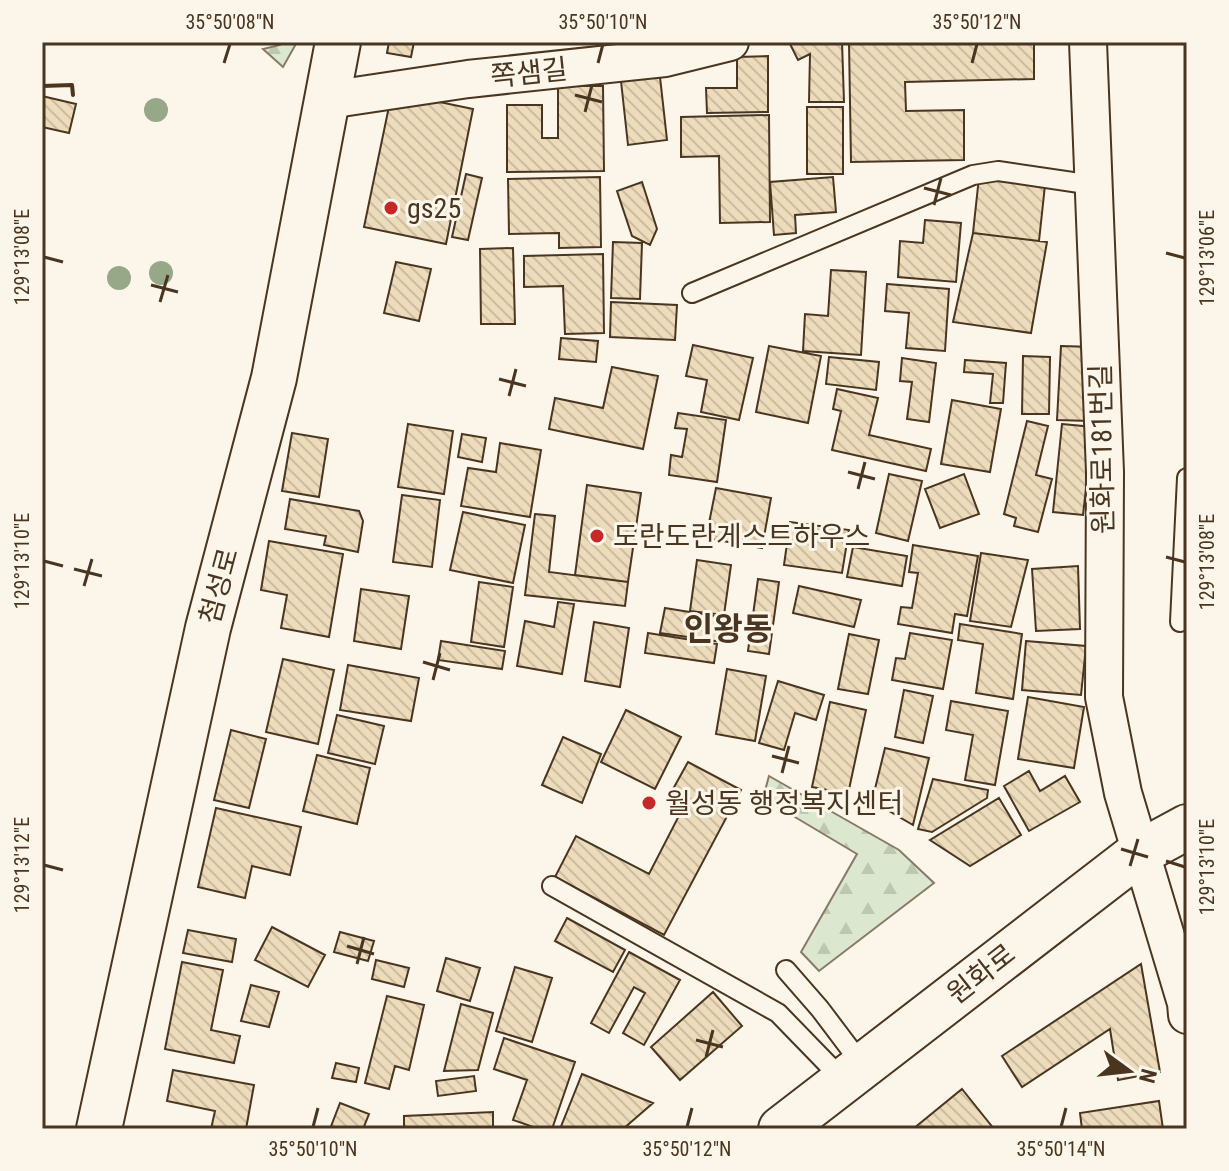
<svg xmlns="http://www.w3.org/2000/svg" width="1229" height="1171" font-family="'Roboto Condensed','Noto Sans KR',sans-serif">
  <style>
    .forest { fill: url(#forest-firs); stroke: #887966; stroke-width: 2 }
    .building { fill: url(#building-back-hatch); stroke: #4a3520; stroke-width: 2 }
    .lines { fill: none; stroke-linecap: round; stroke-linejoin: round }
    .lane-casing { stroke: #4a3520; stroke-width: 22 }
    .street-casing { stroke: #4a3520; stroke-width: 40 }
    .secondary-casing { stroke: #4a3520; stroke-width: 48 }
    .primary-casing { stroke: #4a3520; stroke-width: 48 }
    .lane { stroke: #fbf6e9; stroke-width: 18 }
    .street { stroke: #fbf6e9; stroke-width: 36 }
    .secondary { stroke: #fbf6e9; stroke-width: 44 }
    .primary { stroke: #fbf6e9; stroke-width: 44 }
    .wall { stroke: #4a3520; stroke-width: 4 }
    .tree { fill: #96a887 }
    .ticks { fill: none; stroke: #4a3520; stroke-width: 3 }
    .poi-dot { fill: #c62828; stroke: #fbf6e9; stroke-width: 3 }
    .labels { text-anchor: middle; dominant-baseline: central; stroke-width: 6; stroke-linejoin: round; paint-order: stroke }
    .street-label { font-size: 28px; fill: #4a3520; stroke: #fbf6e9 }
    .poi-label { font-size: 28px; fill: #4a3520; stroke: #fbf6e9; text-anchor: start }
    .quarter-label { font-size: 32px; font-weight: bold; fill: #4a3520; stroke: #fbf6e9 }
    .neatline { fill: none; stroke: #4a3520; stroke-width: 3 }
    .ticks-label { font-size: 20px; text-anchor: middle; fill: #4a3520 }
  </style>
  <defs>
    <pattern id="forest-firs" width="22" height="20" patternUnits="userSpaceOnUse" patternTransform="scale(2)"><rect width="22" height="20" fill="#dce7d0"/><path d="M5 1l3.5 6h-7zM16 11l3.5 6h-7z" fill="#bec7b2"/></pattern>
    <pattern id="building-back-hatch" width="6" height="6" patternUnits="userSpaceOnUse" patternTransform="scale(2)"><rect width="6" height="6" fill="#ecdcbc"/><path d="M-1 5l2 2M0 0l6 6M5-1l2 2" fill="none" stroke="#ccbda1"/></pattern>
  </defs>
  <rect width="100%" height="100%" fill="#fbf6e9"/>
  <path class="forest" d="M281,42H297L283,67L263,49L280,45Z
    M769,776L899,850L934,883L819,971L801,952L857,854L763,798Z"/>
  <path class="building" d="M389,42H414L411,57L387,53Z
    M789,42H842L844,102H809L810,54L798,60Z
    M849,42H1034V79L905,82L906,111L964,110V160L851,162Z
    M768,56V112L707,113L706,88H737V57Z
    M659,68L667,140L628,145L620,72Z
    M558,86H603L604,171L507,172V105H542V138H558Z
    M392,92L473,109L446,244L364,227Z
    M42,96L76,104L69,133L42,127Z
    M807,107H843V174H807Z
    M769,115L770,222L720,223L719,156L681,157V117Z
    M466,174L482,178L468,240L452,237Z
    M600,177L601,247L559,248V233L509,234L508,179Z
    M833,177L836,212L795,215L796,233L774,235L770,182Z
    M979,177L1045,185L1039,241L973,233Z
    M642,182L657,229L650,245L632,236L617,191Z
    M925,220L961,223L956,282L898,277L900,241L923,243Z
    M973,233L1047,242L1031,333L953,322Z
    M613,242L642,243L640,299L611,298Z
    M513,248L515,324H481L480,249Z
    M603,254L604,333L565,334L563,286L524,287V256Z
    M396,262L431,269L419,321L384,313Z
    M831,270L866,272L861,355L803,351L805,314L828,316Z
    M887,284L949,289L945,351L906,348L909,313L885,311Z
    M611,302L677,305L675,340L610,337Z
    M561,338L598,341L596,362L559,359Z
    M693,345L753,358L739,420L701,412L707,380L686,376Z
    M769,346L821,356L808,423L756,412Z
    M1061,346L1094,347L1090,421L1057,420Z
    M1023,356L1050,357L1049,414H1022Z
    M829,357L879,362L876,390L826,384Z
    M902,358L936,363L929,422L907,419L912,382L900,381Z
    M965,360L1006,363L1003,403H990L993,374L964,372Z
    M612,367L658,376L643,449L549,429L555,398L603,408Z
    M837,389L878,398L869,435L931,449L926,471L832,450L841,411L833,409Z
    M952,400L1001,409L990,472L941,464Z
    M678,413L726,420L717,482L669,475L671,455L682,457L687,429L675,428Z
    M1027,421L1048,426L1036,475L1052,479L1038,532L1014,526L1016,518L1004,514Z
    M408,424L453,431L444,494L398,487Z
    M1062,424L1093,427L1083,515L1053,512Z
    M292,433L328,439L319,497L282,491Z
    M462,434L486,438L482,462L458,457Z
    M500,443L541,450L530,517L461,506L468,468L496,472Z
    M889,474L922,481L908,541L876,533Z
    M964,474L979,514L940,528L925,489Z
    M587,485L641,493L628,582L575,575Z
    M716,488L771,498L762,548L706,538Z
    M402,495L440,500L432,567L393,562Z
    M290,499L359,511L363,521L358,552L324,545L326,536L285,529Z
    M463,512L525,525L513,583L450,570Z
    M535,514L555,516L549,572L628,582L625,606L525,595Z
    M790,522L849,530L842,573L784,565Z
    M269,541L343,554L329,637L281,628L287,595L261,590Z
    M913,545L978,556L967,616L955,614L952,633L898,624L901,607L912,608L918,573L909,572Z
    M853,547L907,556L902,586L847,577Z
    M981,553L1028,560L1011,627L970,621Z
    M697,560L731,565L724,615L690,611Z
    M1078,566L1080,629L1036,631L1032,569Z
    M758,579L779,582L769,654L748,651Z
    M479,582L513,587L504,647L471,642Z
    M799,586L861,600L854,627L793,613Z
    M361,589L409,596L401,649L354,641Z
    M558,602L574,604L562,674L517,666L525,621L554,627Z
    M665,608L733,619L729,643L660,633Z
    M594,622L629,628L620,687L585,681Z
    M960,624L1022,634L1013,699L976,693L983,644L958,640Z
    M648,633L717,644L714,663L645,653Z
    M910,633L952,640L943,689L892,680L896,658L905,659Z
    M849,634L879,640L868,694L838,689Z
    M441,641L505,651L502,669L438,660Z
    M1026,641L1086,646L1081,695L1022,690Z
    M283,659L334,670L318,744L266,732Z
    M348,665L419,678L411,721L340,710Z
    M727,669L766,676L755,741L716,734Z
    M778,681L824,695L816,720L795,713L784,750L759,743Z
    M904,690L933,696L923,743L895,737Z
    M1028,697L1084,707L1074,768L1018,759Z
    M951,701L1008,711L995,785L965,780L973,735L946,730Z
    M830,702L866,710L848,794L812,787Z
    M626,710L681,737L655,789L601,762Z
    M337,715L384,726L375,764L328,753Z
    M231,730L266,739L249,808L214,800Z
    M563,737L601,754L582,803L542,785Z
    M885,748L929,758L913,825L872,801Z
    M317,755L370,768L357,824L303,811Z
    M688,762L741,790L664,935L555,877L576,836L649,874L684,806L668,798Z
    M1029,771L1040,791L1065,776L1080,802L1029,831L1004,786Z
    M933,779L988,790L987,798L932,832L918,829Z
    M999,798L1021,835L970,866L930,840Z
    M216,808L301,827L290,875L252,866L245,898L198,887Z
    M567,918L625,950L613,972L555,941Z
    M272,927L325,955L308,987L255,960Z
    M188,930L236,939L232,962L183,953Z
    M340,932L374,941L368,961L334,952Z
    M629,952L680,980L644,1045L623,1033L645,993L634,987L609,1033L591,1023Z
    M446,958L480,968L470,1001L437,991Z
    M376,960L409,968L404,987L372,979Z
    M182,962L223,970L211,1030L240,1036L234,1063L165,1049Z
    M1141,964L1160,1072L1118,1080L1110,1029L1022,1087L1002,1056Z
    M515,967L552,978L532,1042L496,1031Z
    M251,985L279,992L269,1027L241,1021Z
    M713,992L742,1026L680,1080L651,1047Z
    M387,996L424,1005L409,1070L395,1066L389,1089L365,1083Z
    M461,1004L493,1013L478,1070L444,1071Z
    M504,1038L575,1062L552,1129H539L513,1120L527,1080L494,1069Z
    M336,1063L359,1068L356,1082L332,1078Z
    M173,1070L254,1085L246,1129H211L215,1111L167,1101Z
    M582,1074L653,1103L623,1129H560Z
    M474,1076L476,1091L438,1096L436,1081Z
    M962,1089L994,1129H913Z
    M1159,1101L1163,1129H1082L1080,1113Z
    M340,1103L369,1114L363,1129H330Z
    M493,1112V1129H404V1116Z"/>
  <g class="lines">
    <g class="lane-casing">
      <path id="lane" d="M692,293L973,175L998,171L1093,185
        M1187,478L1180,622L1187,619
        M552,886L778,1013L844,1081
        M786,970L820,1009L863,1066"/>
    </g>
    <g class="street-casing">
      <path id="street" d="M1088,42L1105,472L1104,697L1123,793L1186,1003L1187,1015
        M328,100L468,79L665,58L730,42"/>
    </g>
    <g class="secondary-casing">
      <path id="secondary" d="M99,1129L208,628L274,378L338,42"/>
    </g>
    <g class="primary-casing">
      <path id="primary" d="M781,1129L1139,853L1187,827"/>
    </g>
    <use href="#lane" class="lane"/>
    <use href="#street" class="street"/>
    <use href="#secondary" class="secondary"/>
    <use href="#primary" class="primary"/>
    <path class="wall" d="M42,86L72,85L73,95"/>
  </g>
  <g class="tree">
    <circle cx="156" cy="110" r="12"/>
    <circle cx="161" cy="273" r="12"/>
    <circle cx="119" cy="278" r="12"/>
  </g>
  <path class="ticks" d="M224,63L230,44M598,63L603,44M972,63L977,44M575,95L602,102M585,112L592,85M924,188L951,195M934,205L941,178M1166,253L1185,258M44,257L63,262M151,285L178,292M160,302L168,275M499,379L526,386M509,396L516,369M848,472L875,479M858,489L865,462M1166,557L1185,562M44,561L63,566M74,569L102,576M84,586L92,559M423,662L450,670M433,680L440,653M772,756L799,763M782,773L789,746M1121,849L1148,857M1166,861L1185,867M44,865L63,870M1130,866L1138,839M347,946L374,954M357,964L364,937M696,1040L723,1047M706,1057L713,1030M313,1127L318,1108M687,1127L692,1108M1061,1127L1066,1108"/>
  <g class="poi-dot">
    <circle cx="391" cy="208" r="8"/>
    <circle cx="597" cy="536" r="8"/>
    <circle cx="649" cy="803" r="8"/>
  </g>
  <g class="labels">
    <g class="street-label">
      <text transform="translate(529 73) rotate(-6)">쪽샘길</text>
      <text transform="translate(1102 449) rotate(-91)">원화로181번길</text>
      <text transform="translate(219 586) rotate(-75)">첨성로</text>
      <text transform="translate(981 974) rotate(-38)">원화로</text>
    </g>
    <g class="poi-label">
      <text x="407" y="208">gs25</text>
      <text x="613" y="536">도란도란게스트하우스</text>
      <text x="665" y="803">월성동 행정복지센터</text>
    </g>
    <g class="quarter-label">
      <text x="728" y="629">인왕동</text>
    </g>
  </g>
  <rect width="1229" height="1171" fill="none" stroke="#fbf6e9" stroke-width="88"/>
  <g transform="translate(1129 1071) rotate(105)" stroke="#fbf6e9" stroke-width="6" paint-order="stroke">
  <path d="M0-6L14 30L0 20L-14 30Z" fill="#4a3520"/>
  <text y="-12" font-size="22" font-weight="bold" text-anchor="middle" fill="#4a3520">N</text>
  </g>
  <rect x="44" y="44" width="1141" height="1083" class="neatline"/>
  <g class="ticks-label">
    <text x="230" y="29">35°50'08"N</text>
    <text x="603" y="29">35°50'10"N</text>
    <text x="977" y="29">35°50'12"N</text>
    <text transform="translate(22 257) rotate(-90)" y="7">129°13'08"E</text>
    <text transform="translate(1207 258) rotate(-90)" y="7">129°13'06"E</text>
    <text transform="translate(22 561) rotate(-90)" y="7">129°13'10"E</text>
    <text transform="translate(1207 562) rotate(-90)" y="7">129°13'08"E</text>
    <text transform="translate(22 865) rotate(-90)" y="7">129°13'12"E</text>
    <text transform="translate(1207 867) rotate(-90)" y="7">129°13'10"E</text>
    <text x="313" y="1156">35°50'10"N</text>
    <text x="687" y="1156">35°50'12"N</text>
    <text x="1061" y="1156">35°50'14"N</text>
  </g>
</svg>
